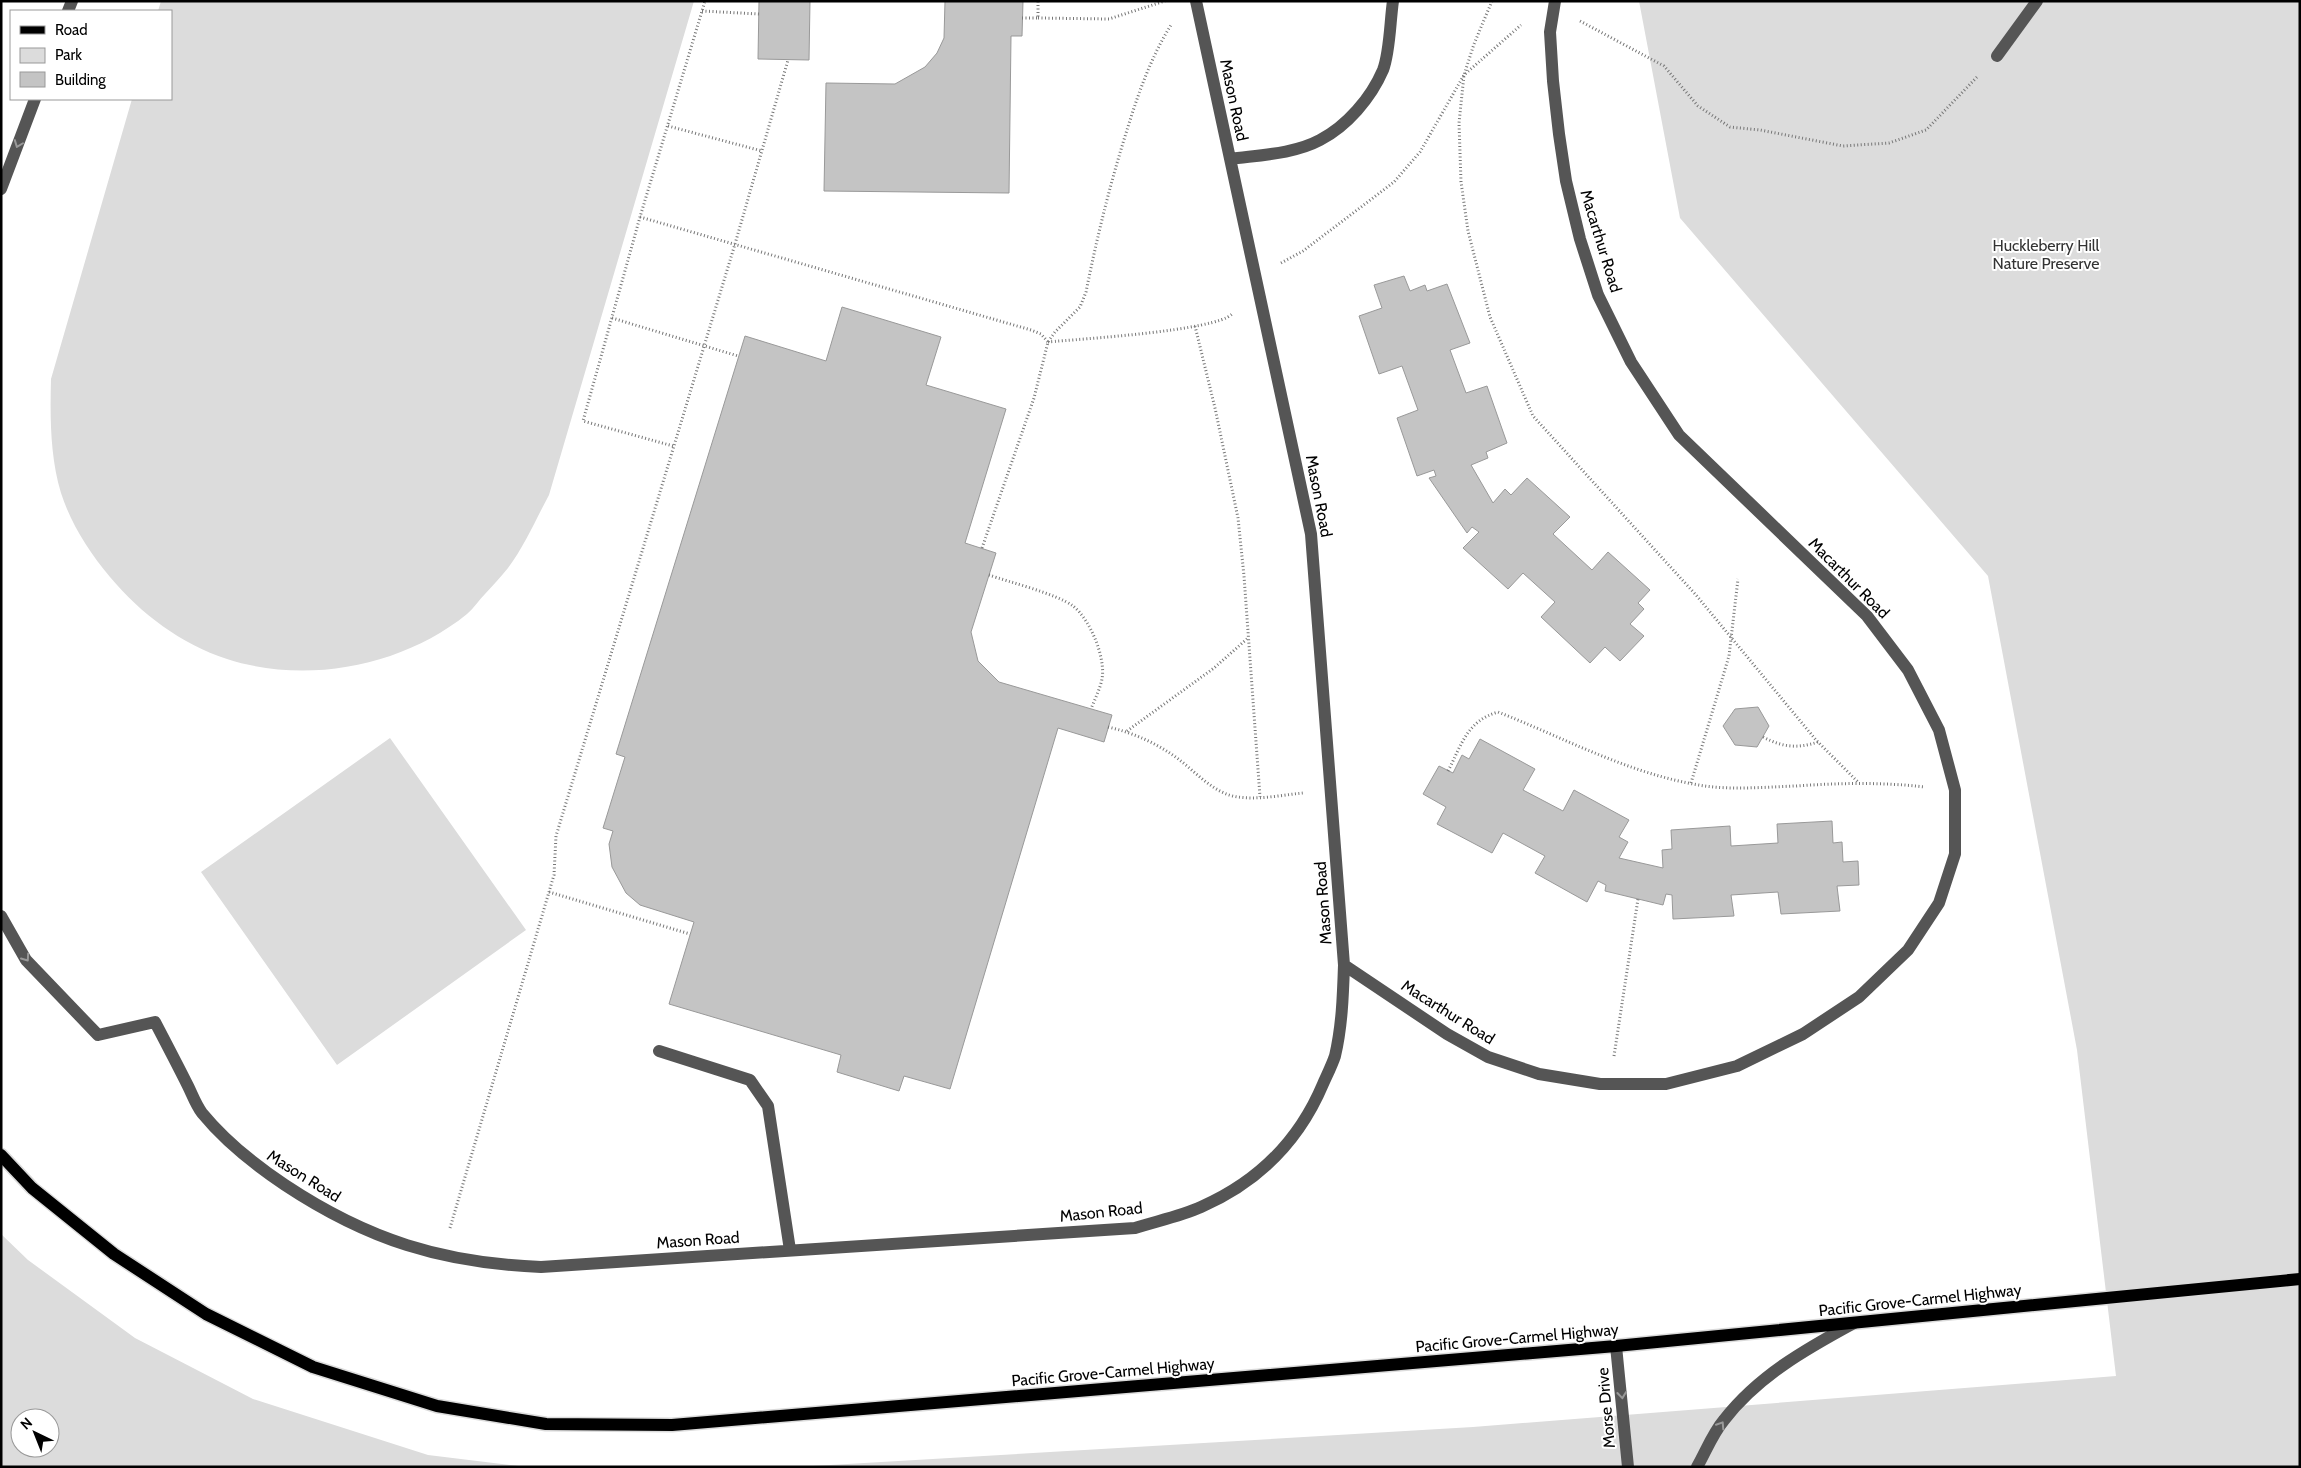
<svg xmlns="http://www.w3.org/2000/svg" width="2301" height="1468" font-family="Cabin,sans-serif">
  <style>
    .green { fill: #dcdcdc; fill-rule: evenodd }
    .building { fill: #c4c4c4; stroke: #999 }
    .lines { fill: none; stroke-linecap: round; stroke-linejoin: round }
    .major-casing { stroke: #dbdbdb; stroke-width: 15 }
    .path { stroke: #777; stroke-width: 3; stroke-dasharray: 1 2.5; stroke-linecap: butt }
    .minor { stroke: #555; stroke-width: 12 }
    .major { stroke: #000; stroke-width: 12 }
    .oneway { stroke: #999 }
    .labels { text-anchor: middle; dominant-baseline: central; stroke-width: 4; stroke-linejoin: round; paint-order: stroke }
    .street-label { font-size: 16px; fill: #000; stroke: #fff }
    .park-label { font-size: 16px; fill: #333; stroke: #fff }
  </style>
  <rect width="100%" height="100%" fill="#fff"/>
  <path class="green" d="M161,1H694L549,495C536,519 524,547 508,568C501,577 493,585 485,594C479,600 474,608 467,614C403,666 307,685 227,659C181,644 141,614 110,577C89,552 71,524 61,493C50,457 50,416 51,379L132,99H171V11H158Z
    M1639,1H2300V1467H796L1473,1427L2116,1376L2077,1050L1988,576L1680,218Z
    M390,738L526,930L337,1065L201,872Z
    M1,1234L28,1260L135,1338L253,1399L428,1455L527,1467H1ZM20,1418H50V1448H20Z"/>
  <path class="building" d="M759,1H810L809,60L758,59Z
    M945,1H1023L1022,36H1011L1009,193L824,191L826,83L895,84L925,67L937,53L944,38Z
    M1404,276L1410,291L1425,285L1427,291L1447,284L1470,343L1450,350L1466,393L1487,386L1507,443L1486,452L1488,458L1471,465L1493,503L1505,489L1511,495L1527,478L1570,517L1553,534L1592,570L1608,552L1650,590L1638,603L1644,609L1630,624L1644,636L1620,661L1605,647L1590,663L1541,617L1555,602L1523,573L1508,589L1463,548L1479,532L1472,527L1467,533L1429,478L1436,476L1434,470L1417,476L1397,418L1418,410L1402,366L1379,374L1359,316L1382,308L1374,285Z
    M842,307L941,337L926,385L1006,409L965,543L996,553L971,632L978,661L999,682L1112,715L1104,742L1058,728L950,1089L904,1076L899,1091L837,1072L841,1055L669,1004L694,922L640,905L626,893L612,867L609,844L613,831L603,828L625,757L616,754L745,336L826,361Z
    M1758,707L1769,726L1757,747L1735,745L1723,726L1735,709Z
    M1480,739L1535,769L1523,790L1563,811L1574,790L1629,820L1619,837L1628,842L1619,858L1663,868L1662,850L1672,849L1671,830L1730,826L1731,846L1778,843L1777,824L1832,821L1833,843L1842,842L1843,862L1858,861L1859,885L1837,886L1840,911L1781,914L1778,892L1731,895L1734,916L1673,919L1672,895L1666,894L1663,905L1605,891L1606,885L1598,881L1587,902L1535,873L1545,856L1503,833L1492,853L1437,824L1446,807L1423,794L1439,766L1453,773L1462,755L1469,759Z"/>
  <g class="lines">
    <g class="major-casing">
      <path id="major" d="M1,1155L32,1188L114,1254L206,1314L313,1367L437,1406L546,1424L672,1425L1616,1346L2300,1279"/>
    </g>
    <path class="path" d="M1492,1L1474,44L1464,75L1459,123L1461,182L1468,231L1490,317L1533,416L1696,595L1816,740L1859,783
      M702,11L759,14
      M1022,18H1038V1
      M1038,18L1109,19L1165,1
      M1580,21L1664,66L1698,106L1730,127L1760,130L1843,146L1889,143L1926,130L1978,76
      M668,126L762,151
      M640,217L1031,330L1041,334L1048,342
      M1281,263L1303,251L1394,182L1420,152L1464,75L1521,25
      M612,318L738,356
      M1195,326L1215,408L1238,518L1244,576L1260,797
      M1048,342C1079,339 1216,331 1232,314
      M673,446L583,421L640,217L705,1
      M982,548L1034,398L1048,342L1055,332L1080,307L1086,292C1097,237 1110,184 1127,130C1138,94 1151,57 1171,25
      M989,575C1009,582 1057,594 1073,606C1090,619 1106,658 1102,679C1100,689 1095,699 1091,709
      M1108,727C1134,733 1156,743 1177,758C1196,772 1214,794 1238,797C1259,800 1282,795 1303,793
      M1127,731L1214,668L1248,638
      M1763,737C1782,747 1797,749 1818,742
      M1448,771C1462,744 1467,721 1498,712C1567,739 1631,775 1705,786C1735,790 1766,787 1796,786C1839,783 1882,782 1925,787
      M1691,783L1729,656L1738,579
      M549,892L690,934
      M1614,1056L1638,899
      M450,1228L554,875L556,836L735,244L788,60"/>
    <path class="minor" d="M68,11L72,1
      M1997,56L2037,1
      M1230,159C1259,155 1294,154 1320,140C1347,126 1371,98 1383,70C1390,52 1390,21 1393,1
      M1,189L35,99
      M1,916L26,960L98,1035L155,1022C166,1043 177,1064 188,1086C192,1094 196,1105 202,1113C225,1141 255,1165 285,1185C368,1240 442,1263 541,1267L1135,1228C1157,1221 1181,1216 1201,1207C1258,1182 1299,1141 1323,1084C1327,1075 1332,1065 1335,1056C1342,1026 1343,996 1344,965L1311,534L1196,1
      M1344,965L1447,1034L1488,1057L1539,1074L1600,1084H1666L1737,1066L1803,1034L1859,997L1908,950L1939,903L1955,854V790L1939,730L1908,670L1867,616L1679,435L1631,362L1598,295L1580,239L1566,181L1559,134L1553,81L1550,32L1555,1
      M659,1051L750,1080L768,1106L790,1250
      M1616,1346L1628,1467
      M1697,1467C1706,1451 1713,1433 1724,1420C1758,1376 1806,1349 1854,1323"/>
    <use href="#major" class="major"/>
  </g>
  <defs><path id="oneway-chevron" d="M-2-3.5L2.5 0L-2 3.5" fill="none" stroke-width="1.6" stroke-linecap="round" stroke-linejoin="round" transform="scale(1.25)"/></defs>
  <g class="oneway">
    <use href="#oneway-chevron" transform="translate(18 144) rotate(111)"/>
    <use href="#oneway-chevron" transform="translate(26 958) rotate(55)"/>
    <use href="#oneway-chevron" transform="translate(1622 1395) rotate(84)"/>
    <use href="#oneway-chevron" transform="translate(1721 1425) rotate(-57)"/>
  </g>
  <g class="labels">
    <g class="street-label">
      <text transform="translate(1234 100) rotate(78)">Mason Road</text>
      <text transform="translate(1601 241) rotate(73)">Macarthur Road</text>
      <text transform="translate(1319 496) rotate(79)">Mason Road</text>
      <text transform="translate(1849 578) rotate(45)">Macarthur Road</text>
      <text transform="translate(1323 903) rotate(-94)">Mason Road</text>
      <text transform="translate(1448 1012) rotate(32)">Macarthur Road</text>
      <text transform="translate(304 1176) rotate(32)">Mason Road</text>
      <text transform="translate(1101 1212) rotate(-6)">Mason Road</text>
      <text transform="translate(698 1240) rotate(-4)">Mason Road</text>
      <text transform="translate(1920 1300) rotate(-6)">Pacific Grove-Carmel Highway</text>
      <text transform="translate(1517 1338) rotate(-5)">Pacific Grove-Carmel Highway</text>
      <text transform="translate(1113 1372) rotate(-5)">Pacific Grove-Carmel Highway</text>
      <text transform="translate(1606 1408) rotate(-95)">Morse Drive</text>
    </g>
    <g class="park-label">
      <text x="2046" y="245">Huckleberry Hill<tspan x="2046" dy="18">Nature Preserve</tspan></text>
    </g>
  </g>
  <rect width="2301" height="1468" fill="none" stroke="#000000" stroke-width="5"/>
  <rect x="10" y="10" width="162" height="90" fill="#ffffff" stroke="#999999"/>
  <rect x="20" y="26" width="25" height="8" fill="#000000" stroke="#999999"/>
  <text x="55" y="35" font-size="15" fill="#000000">Road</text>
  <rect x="20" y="48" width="25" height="15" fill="#dcdcdc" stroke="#999999"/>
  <text x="55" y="60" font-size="15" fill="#000000">Park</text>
  <rect x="20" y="72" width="25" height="15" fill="#c4c4c4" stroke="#999999"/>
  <text x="55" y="85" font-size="15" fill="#000000">Building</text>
  <g transform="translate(35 1433) rotate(317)"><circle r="24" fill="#ffffff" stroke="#999999"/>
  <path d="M0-4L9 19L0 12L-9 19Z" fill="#000000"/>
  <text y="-8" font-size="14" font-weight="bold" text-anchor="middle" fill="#000000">N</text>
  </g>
</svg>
